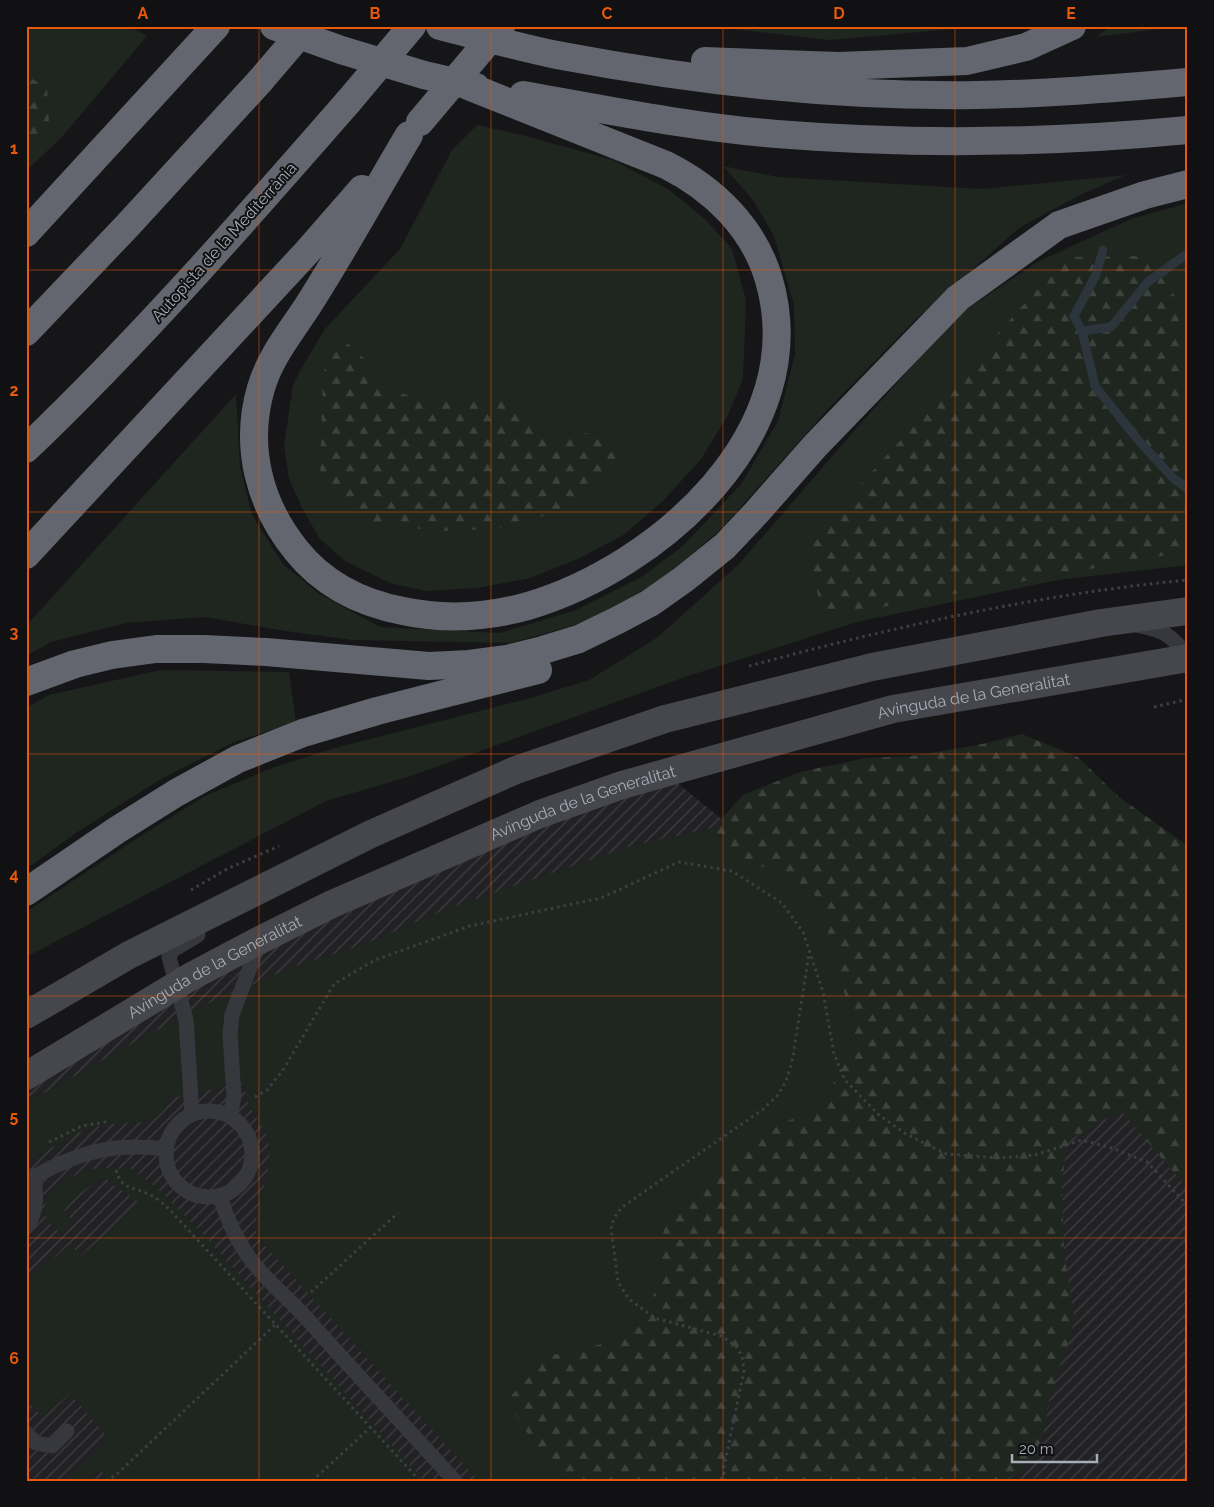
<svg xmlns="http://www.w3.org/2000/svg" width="1214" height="1507" font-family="Raleway,sans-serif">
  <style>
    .industrial { fill: url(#industrial-furrows) }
    .green { fill: #1e261f }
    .forest { fill: url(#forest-firs) }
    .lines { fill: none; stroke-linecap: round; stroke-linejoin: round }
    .stream { stroke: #2c353c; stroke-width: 9 }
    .path { stroke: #3d3f44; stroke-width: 3; stroke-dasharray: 2.5 4; stroke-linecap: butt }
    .lane { stroke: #37383d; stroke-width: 15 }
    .secondary { stroke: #45474d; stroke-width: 28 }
    .highway { stroke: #63666e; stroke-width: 28 }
    .highway-bridge { stroke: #63666e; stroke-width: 28 }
    .grid { fill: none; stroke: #e8590c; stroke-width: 1; stroke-opacity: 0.55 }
    .labels { text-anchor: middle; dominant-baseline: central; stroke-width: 4; stroke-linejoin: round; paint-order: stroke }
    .street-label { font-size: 16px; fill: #a8adb8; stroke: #111113 }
    .neatline { fill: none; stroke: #e8590c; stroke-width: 2 }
    .grid-label { font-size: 16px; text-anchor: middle; font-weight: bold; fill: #e8590c }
  </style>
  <defs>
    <pattern id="industrial-furrows" width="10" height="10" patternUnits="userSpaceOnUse" patternTransform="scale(1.25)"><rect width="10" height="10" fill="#222225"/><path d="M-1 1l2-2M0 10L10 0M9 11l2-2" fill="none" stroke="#3f3f43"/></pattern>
    <pattern id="forest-firs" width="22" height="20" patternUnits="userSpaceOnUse" patternTransform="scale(1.25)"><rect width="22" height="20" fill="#1e261f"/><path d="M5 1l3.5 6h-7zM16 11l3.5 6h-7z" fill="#3c433d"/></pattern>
  </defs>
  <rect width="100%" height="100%" fill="#161618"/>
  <path class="industrial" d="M665,773L819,898L1127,1092L1188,1176V1481H26V1075L177,985Z"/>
  <path class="green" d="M26,26H128L147,36L62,137L26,171Z
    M707,26H988L829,40Z
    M1111,26H1183L1096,37Z
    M477,125L522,135L613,160L668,189L705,219L732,249L746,300L743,379L728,415L701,459L663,501L625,534L578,559L530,578L478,588L426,591L390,583L345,561L319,538L303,510L289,479L284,446L293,385L302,367L325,329L400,249L452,150Z
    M723,166L778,177L982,189L1126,175L1080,195L1019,228L914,321L829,408L721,529L665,578L592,620L511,643L352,640L279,630L205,617L126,623L51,642L26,656V626L236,394L240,467L252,515L283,564L318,593L380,627L500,633L576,610L643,576L684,545L742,483L778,421L795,354L794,305L774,236L753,200Z
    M1188,203V565L1058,580L857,622L685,677L411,776L326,801L26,957V912L142,835L205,796L269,769L335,748L527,699L589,680L658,637L739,564L861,423L957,316L1037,262L1131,219Z
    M160,670L289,672L296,723L234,742L161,779L79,831L26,869V708L49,695Z
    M713,828L726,846L743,860L778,872L819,898L857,1040L829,1091L807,1112L751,1139L662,1245V1278L645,1312L623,1337L576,1352L550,1355L506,1401L530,1437L568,1481H479L257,1237C252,1206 273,1177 269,1146C267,1128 254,1118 248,1102C245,1096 245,1090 244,1083L167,1099L163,1112L143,1122L106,1124L80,1132L26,1162V1103L138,1040L205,1005L295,966L362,945L449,908L634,845Z
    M101,1168L132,1169L158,1189L201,1232L424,1481H111L99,1469L86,1481H63L109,1439L70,1393L43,1418L26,1398V1282L70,1244L81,1256L140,1203L103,1177L76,1196L64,1210L74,1223L61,1233C57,1230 52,1227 49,1223C33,1202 65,1180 81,1172C87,1169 94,1169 101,1168Z"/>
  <path class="forest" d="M26,75L47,88L49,124L26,142Z
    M1146,256L1188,315V551L822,618L808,542L1067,257Z
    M342,338L372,366V382L414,398L499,396L520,419L560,438L587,433L620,440L624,465L565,510L497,529L436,531L360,521L320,482L323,373Z
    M1022,734L1078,757L1119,797L1188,846V1189L1122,1112L1097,1123L1067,1142L1062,1183L1064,1254L1075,1320L1052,1389L1039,1454L1011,1477L1001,1481H568L530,1437L506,1401L550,1355L576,1352L623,1337L645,1312L662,1278V1245L665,1217L754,1137L807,1112L829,1091L857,1040L819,898L778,872L743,860L726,846L713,828L743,795L800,772L866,758L912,756L978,745Z"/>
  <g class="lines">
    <path class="stream" d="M1103,250L1096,275L1074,316L1082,331L1095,386L1138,440L1173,478L1188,489
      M1082,331L1111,327L1148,282L1188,253"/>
    <path class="path" d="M749,666C893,627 1039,594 1188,580
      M1154,707L1188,699
      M191,890L227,869L279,846
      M255,1097L267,1090L283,1070L334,984L375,960L470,926L601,898L679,862L732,871L782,903L803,932L823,992L834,1054L845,1080L879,1115L906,1134L946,1154L1000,1158L1035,1155L1082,1140L1112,1148L1147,1162L1188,1206
      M49,1142L82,1126L105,1122L106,1127
      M116,1170C121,1190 132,1186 148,1194C156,1197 162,1203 168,1208L420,1481
      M311,1292L398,1213
      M106,1481L116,1475L275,1325
      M312,1481L372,1426
      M724,1481V1467L744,1371L742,1356L736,1346L721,1336L655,1318L629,1299L618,1282L611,1226L617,1213L625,1205L762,1110L778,1095L786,1081L792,1062L809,954"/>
    <path class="lane" d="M1136,625C1164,631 1170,633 1188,657
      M166 1154a43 43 0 1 1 86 0a43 43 0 1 1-86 0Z
      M192,1114L186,1020L169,957L173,950L198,935
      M230,1116L234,1097L230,1034L232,1015L260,941
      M26,1181C74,1154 110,1142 165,1149
      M220,1196C228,1223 242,1251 261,1272C276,1289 294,1304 309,1321C357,1375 406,1427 455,1481
      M26,1227C38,1213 36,1194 34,1177
      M26,1433L36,1443L52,1446L67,1431"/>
    <g class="secondary">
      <path d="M26,1015L129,955L371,834L516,770L665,719L872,667L1101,623L1188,611"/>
      <path id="s1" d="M26,1076L190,977L260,940L332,904L540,814L622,785L893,709L1188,658"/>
    </g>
    <path class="highway" d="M274,26L341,50L424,75L476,87
      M440,26C479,36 518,47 557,55C694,81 836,97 976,95C1047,94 1117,88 1188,82
      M705,61L838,66L967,61L1026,47L1072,26
      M523,95C607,110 691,127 777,134C913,145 1051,143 1188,130
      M409,135C375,192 343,251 307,307C290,333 270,357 261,388C244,446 259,504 296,550C323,584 361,603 403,611C444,620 488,617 528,606C659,567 813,432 769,280C754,228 714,189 666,165L468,86
      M26,233L216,26
      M26,332L128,225L260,81
      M26,449C140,340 244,221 348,102
      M26,555L307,252L362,189
      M26,682L75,664L112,655L156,649H204L266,652L429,666L469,664L507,659L543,650L579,639L618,620L650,603L684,579L725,546L757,512L815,446L958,298L1059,225L1145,195L1188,184
      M26,892L117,830L176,793L238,759L303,733L377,711L538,670"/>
    <path class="highway-bridge" d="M260,81L307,26
      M348,102L412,26
      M420,122L501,26"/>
  </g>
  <path class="grid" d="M259,26V1481M491,26V1481M723,26V1481M955,26V1481M26,270H1188M26,512H1188M26,754H1188M26,996H1188M26,1238H1188"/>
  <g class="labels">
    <g class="street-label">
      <text transform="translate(224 242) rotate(-48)">Autopista de la Mediterrània</text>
      <text stroke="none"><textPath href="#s1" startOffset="1028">Avinguda de la Generalitat</textPath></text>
      <text stroke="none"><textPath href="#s1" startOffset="622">Avinguda de la Generalitat</textPath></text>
      <text stroke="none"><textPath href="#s1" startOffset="218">Avinguda de la Generalitat</textPath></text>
    </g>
  </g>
  <rect width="1214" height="1507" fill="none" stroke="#111113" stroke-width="55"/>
  <path d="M1012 1454v8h85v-8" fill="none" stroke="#a8adb8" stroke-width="2.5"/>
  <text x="1019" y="1454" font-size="15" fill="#a8adb8" stroke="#111113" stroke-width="4" paint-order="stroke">20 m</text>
  <rect x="28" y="28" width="1158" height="1452" class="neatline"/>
  <g class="grid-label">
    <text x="143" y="19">A</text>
    <text x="375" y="19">B</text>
    <text x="607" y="19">C</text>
    <text x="839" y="19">D</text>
    <text x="1071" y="19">E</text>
    <text x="14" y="154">1</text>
    <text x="14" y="396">2</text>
    <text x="14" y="638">3</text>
    <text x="14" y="880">4</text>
    <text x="14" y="1122">5</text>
    <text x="14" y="1364">6</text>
  </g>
</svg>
